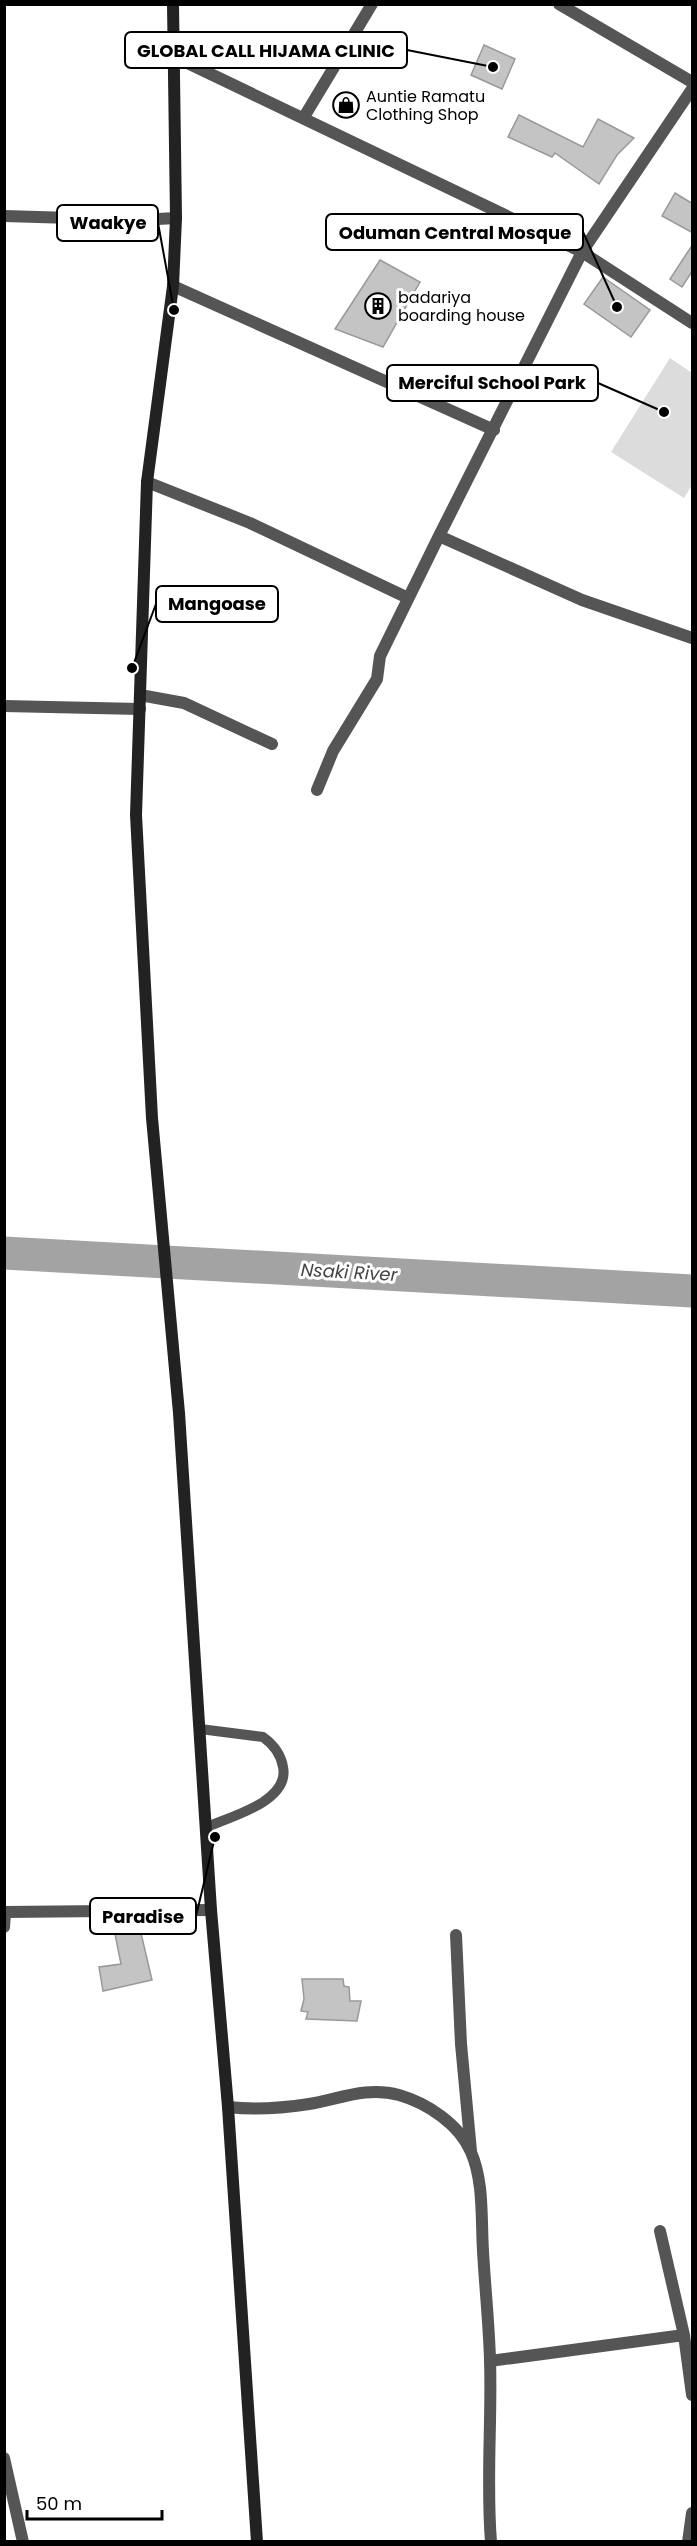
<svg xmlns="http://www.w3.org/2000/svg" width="697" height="2546" font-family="Poppins,sans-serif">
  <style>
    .green { fill: #dcdcdc }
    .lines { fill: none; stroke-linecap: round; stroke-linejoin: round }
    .river { stroke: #a3a3a3; stroke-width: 33 }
    .building { fill: #c4c4c4; stroke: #999; stroke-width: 1.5 }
    .lane { stroke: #555; stroke-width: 10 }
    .street { stroke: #555; stroke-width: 12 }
    .secondary { stroke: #222; stroke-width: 12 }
    .labels { text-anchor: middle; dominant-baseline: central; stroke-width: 6; stroke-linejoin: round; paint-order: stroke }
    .poi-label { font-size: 16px; fill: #000; stroke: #fff; text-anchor: start }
    .water-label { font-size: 18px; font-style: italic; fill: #444; stroke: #fff }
    .leader { fill: none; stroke: #000; stroke-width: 2 }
    .callout-dot { fill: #000; stroke: #fff; stroke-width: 2 }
    .callout { fill: #fff; stroke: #000; stroke-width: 2 }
    .callout-label { font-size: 18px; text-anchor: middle; font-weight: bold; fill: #000 }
  </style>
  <rect width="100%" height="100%" fill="#fff"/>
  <path class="green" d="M670,358L692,373V485L684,498L611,452Z"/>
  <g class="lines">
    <path class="river" d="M4,1253L692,1291"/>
  </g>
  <path class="building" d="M484,45L515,59L502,89L471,75Z
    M519,115L583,147L598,119L634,138L617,155L599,184L555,153L552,157L508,137Z
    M675,193L693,204V233L662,216Z
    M693,244V270L682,287L670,279Z
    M380,260L420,282L383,347L335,329Z
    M603,277L650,310L631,337L584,304Z
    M140,1929L152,1980L103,1991L99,1967L121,1964L115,1934Z
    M302,1979H343L344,1986L349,1987L350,2001H361L357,2021L306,2019L308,2012L301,2011L304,1999Z"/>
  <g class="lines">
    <path class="lane" d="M200,1729L263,1737C274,1745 281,1754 283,1767C290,1801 231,1817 206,1827"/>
    <path class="street" d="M559,4L692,82
      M173,56L582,252L692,89
      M304,117L372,4
      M4,216L139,220L176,218
      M173,286L494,430
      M692,323L582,252L439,536L582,600L692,638
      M147,482L250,523L408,598
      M140,695L184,703L272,744
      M4,706L140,709
      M317,790L333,751L377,679L380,656L439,536
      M4,1912L211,1910
      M4,1927L5,1913
      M456,1935L461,2044L471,2151
      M228,2107C254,2110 283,2108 309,2104C339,2099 367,2086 399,2095C427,2103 459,2124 471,2152C484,2182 481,2219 483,2251C485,2287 489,2324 490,2360C492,2421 486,2481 491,2542
      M660,2231L684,2335L692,2395
      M490,2361L684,2335
      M4,2458L23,2542
      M688,2542L692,2513"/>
    <path class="secondary" d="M173,4L176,218L173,286L147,482L136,815L152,1118L179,1413L211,1910L228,2107L257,2542"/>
  </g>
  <defs>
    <g id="shop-ring" transform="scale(1.35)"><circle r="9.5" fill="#fff" stroke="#000" stroke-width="1.5"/><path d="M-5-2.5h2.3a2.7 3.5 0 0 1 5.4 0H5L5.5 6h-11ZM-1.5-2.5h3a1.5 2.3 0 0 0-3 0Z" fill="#000"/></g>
    <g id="building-ring" transform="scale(1.35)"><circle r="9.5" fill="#fff" stroke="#000" stroke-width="1.5"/><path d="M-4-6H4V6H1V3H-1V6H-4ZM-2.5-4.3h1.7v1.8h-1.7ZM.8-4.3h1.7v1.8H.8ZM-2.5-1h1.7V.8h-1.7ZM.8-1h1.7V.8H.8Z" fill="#000"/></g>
  </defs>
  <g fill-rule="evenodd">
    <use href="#shop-ring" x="346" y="105"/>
    <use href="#building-ring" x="378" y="306"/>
  </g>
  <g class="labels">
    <g class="poi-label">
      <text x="366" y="96">Auntie Ramatu<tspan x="366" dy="18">Clothing Shop</tspan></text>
      <text x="398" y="297">badariya<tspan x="398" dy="18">boarding house</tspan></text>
    </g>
    <g class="water-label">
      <text transform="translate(349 1272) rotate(3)">Nsaki River</text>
    </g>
  </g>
  <path class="leader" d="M493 67L407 50M174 310L158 223M617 307L583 232M664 412L598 383M132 668L156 604M215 1837L196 1916"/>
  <g class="callout-dot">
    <circle cx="493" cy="67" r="6"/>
    <circle cx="174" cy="310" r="6"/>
    <circle cx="617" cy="307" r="6"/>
    <circle cx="664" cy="412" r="6"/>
    <circle cx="132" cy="668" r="6"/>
    <circle cx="215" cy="1837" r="6"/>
  </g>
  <g class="callout">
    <rect x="125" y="32" width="282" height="36" rx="6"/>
    <rect x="57" y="205" width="101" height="36" rx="6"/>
    <rect x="326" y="214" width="257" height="36" rx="6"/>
    <rect x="387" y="365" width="211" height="36" rx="6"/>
    <rect x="156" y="586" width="122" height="36" rx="6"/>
    <rect x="90" y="1898" width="106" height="36" rx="6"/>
  </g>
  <g class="callout-label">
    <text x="266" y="57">GLOBAL CALL HIJAMA CLINIC</text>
    <text x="108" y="229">Waakye</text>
    <text x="455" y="239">Oduman Central Mosque</text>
    <text x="492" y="389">Merciful School Park</text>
    <text x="217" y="610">Mangoase</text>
    <text x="143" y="1923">Paradise</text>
  </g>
  <rect width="697" height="2546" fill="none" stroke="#000000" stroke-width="12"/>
  <path d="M27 2510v9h135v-9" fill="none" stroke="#000000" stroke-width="3"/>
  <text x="36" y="2510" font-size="18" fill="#000000" stroke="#ffffff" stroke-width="4.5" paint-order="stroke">50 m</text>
</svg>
